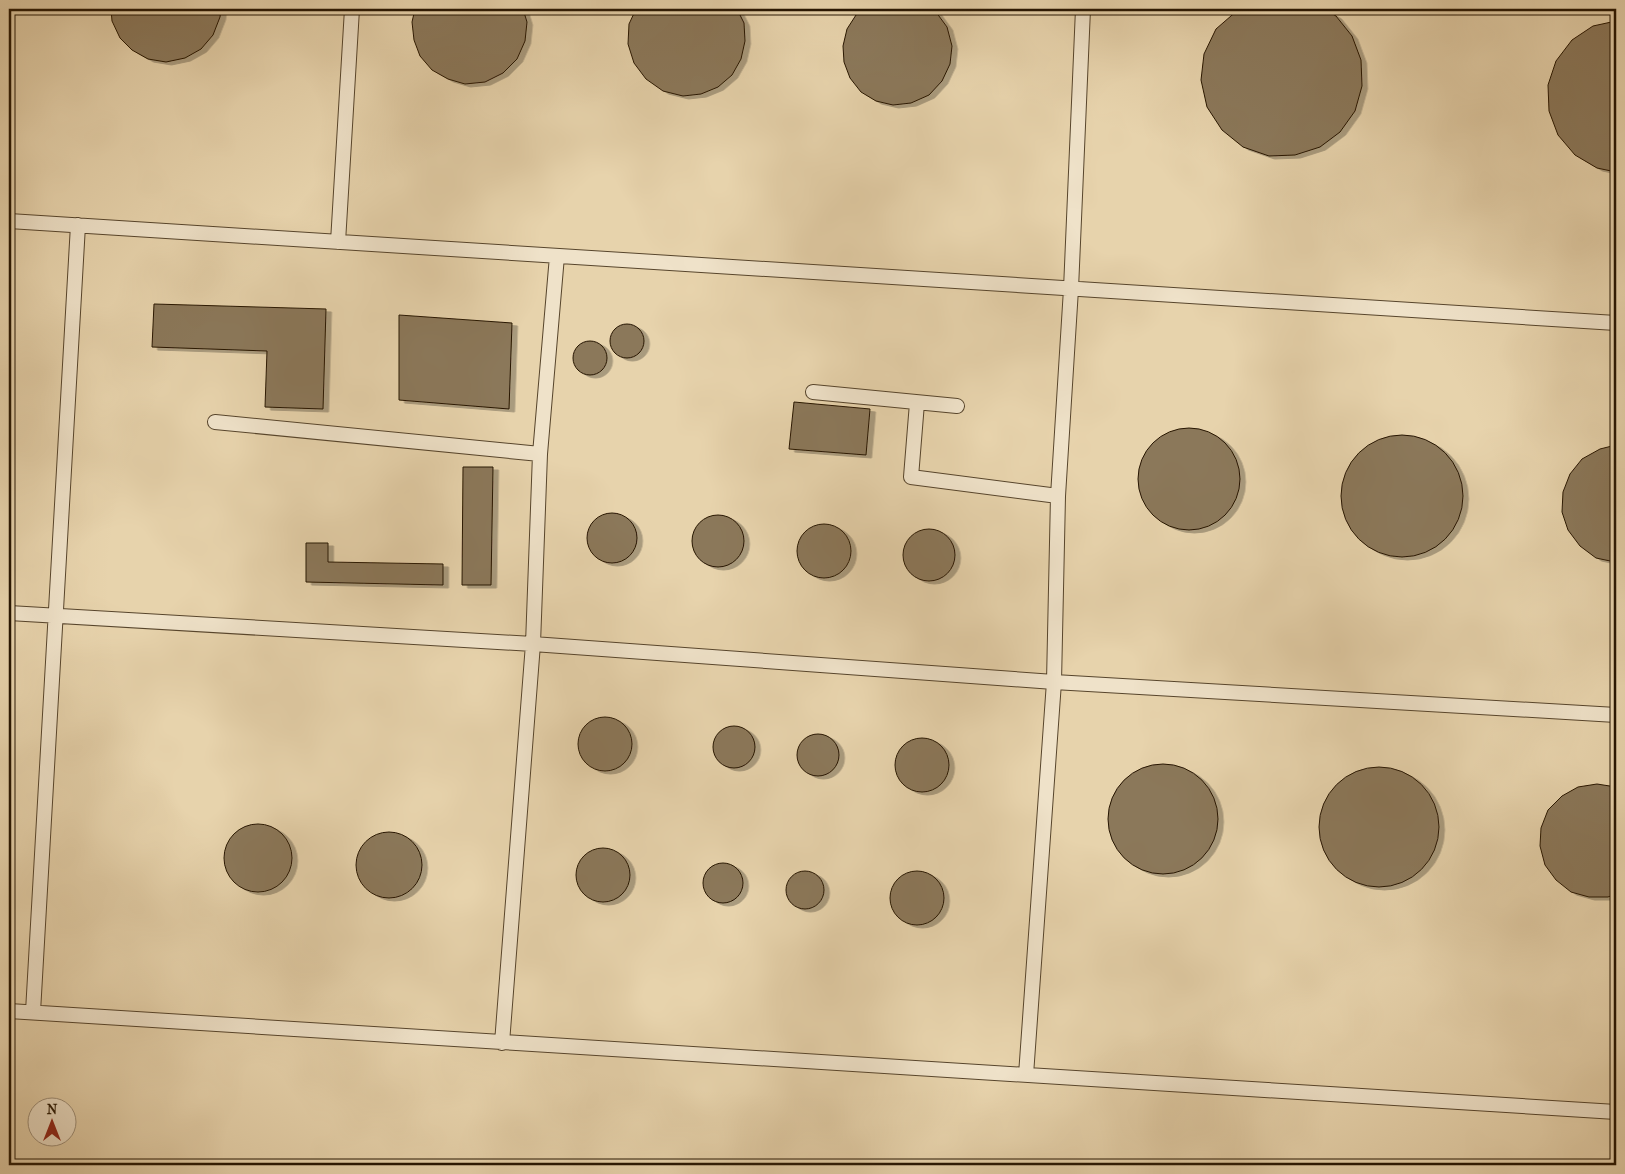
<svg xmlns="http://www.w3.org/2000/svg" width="1625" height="1174" font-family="'IM FELL French Canon',serif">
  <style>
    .building { fill: #8b785a; stroke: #271602; filter: url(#shadow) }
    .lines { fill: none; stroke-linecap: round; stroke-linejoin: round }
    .service-casing { stroke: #57452c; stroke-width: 16 }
    .service { stroke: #efe2c9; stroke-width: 14 }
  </style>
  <defs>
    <filter id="shadow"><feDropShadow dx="5.5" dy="3" stdDeviation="0" flood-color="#0004"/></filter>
  </defs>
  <rect width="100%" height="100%" fill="#e7d3ac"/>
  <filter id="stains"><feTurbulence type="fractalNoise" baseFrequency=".004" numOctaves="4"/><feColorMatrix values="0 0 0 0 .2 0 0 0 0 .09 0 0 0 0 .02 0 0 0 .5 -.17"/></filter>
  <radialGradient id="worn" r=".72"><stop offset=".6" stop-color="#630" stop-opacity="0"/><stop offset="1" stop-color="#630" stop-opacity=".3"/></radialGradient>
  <path class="building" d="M111,9H221L220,17L213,35L201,49L185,58L166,62L148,59L132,50L120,38L112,21Z
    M415,9H523L527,22L525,41L517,59L503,73L485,82L465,84L448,79L432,70L420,56L414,40L412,22Z
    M636,9H737L744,23L745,41L741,59L732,75L718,87L701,94L683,96L663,91L646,79L634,63L628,44L629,24Z
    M863,9H931L936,12L947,27L952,46L950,64L942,81L929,95L911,103L893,105L876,101L861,92L850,78L844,62L843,46L847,29L856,15Z
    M1239,9H1324L1336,16L1352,36L1361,60L1362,86L1355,111L1340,132L1320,147L1295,155L1269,156L1243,147L1222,130L1207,107L1201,80L1204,54L1216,29Z
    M1616,21V172L1597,168L1575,155L1558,135L1549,111L1548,85L1556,61L1572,40L1593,26Z
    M154,304L326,309L323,409L265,407L267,351L152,347Z
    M399,315L512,323L509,409L399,400Z
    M610 341a17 17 0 1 1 34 0a17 17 0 1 1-34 0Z
    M573 358a17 17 0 1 1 34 0a17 17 0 1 1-34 0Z
    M794,402L870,409L866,455L789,449Z
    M1138 479a51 51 0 1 1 102 0a51 51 0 1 1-102 0Z
    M1341 496a61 61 0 1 1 122 0a61 61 0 1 1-122 0Z
    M1616,445V562H1615L1596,558L1580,546L1568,530L1562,512L1563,492L1570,474L1582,459L1600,449Z
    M463,467H493L491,585H462Z
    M587 538a25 25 0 1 1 50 0a25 25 0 1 1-50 0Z
    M692 541a26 26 0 1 1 52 0a26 26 0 1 1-52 0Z
    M797 551a27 27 0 1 1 54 0a27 27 0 1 1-54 0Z
    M903 555a26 26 0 1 1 52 0a26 26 0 1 1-52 0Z
    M306,543H328V562L443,564V585L306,582Z
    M578 744a27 27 0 1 1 54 0a27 27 0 1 1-54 0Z
    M713 747a21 21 0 1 1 42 0a21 21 0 1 1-42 0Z
    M797 755a21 21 0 1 1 42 0a21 21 0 1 1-42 0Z
    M895 765a27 27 0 1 1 54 0a27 27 0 1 1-54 0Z
    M1108 819a55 55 0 1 1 110 0a55 55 0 1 1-110 0Z
    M1319 827a60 60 0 1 1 120 0a60 60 0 1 1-120 0Z
    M1597,784L1616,787V894L1608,897H1589L1571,892L1556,880L1545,865L1540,846L1541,828L1548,810L1562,796L1578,787Z
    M224 858a34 34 0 1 1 68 0a34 34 0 1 1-68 0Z
    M356 865a33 33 0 1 1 66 0a33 33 0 1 1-66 0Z
    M576 875a27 27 0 1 1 54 0a27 27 0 1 1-54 0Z
    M703 883a20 20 0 1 1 40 0a20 20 0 1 1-40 0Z
    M890 898a27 27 0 1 1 54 0a27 27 0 1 1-54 0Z
    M786 890a19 19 0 1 1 38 0a19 19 0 1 1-38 0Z"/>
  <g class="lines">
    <g class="service-casing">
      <path id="service" d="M9,221L1616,323
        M338,242L352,9
        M813,392L957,406
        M917,403L911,477L1058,496
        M215,422L540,454
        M9,613L533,644L1054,682L1616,715
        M9,1011L1616,1112
        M33,1012L78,225
        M502,1043L533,644L540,454L557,256
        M1026,1075L1054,682L1058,496L1071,289L1083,9"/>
    </g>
    <use href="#service" class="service"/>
  </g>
  <rect width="1625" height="1174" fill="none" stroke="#e7d3ac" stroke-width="30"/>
  <rect x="10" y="10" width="1605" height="1154" fill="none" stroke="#271602" stroke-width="2.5"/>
  <rect x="15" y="15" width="1595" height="1144" fill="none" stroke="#271602"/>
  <g transform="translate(52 1122)"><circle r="24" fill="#efe2c9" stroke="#9f9079"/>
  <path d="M0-4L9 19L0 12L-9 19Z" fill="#8f2418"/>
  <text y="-8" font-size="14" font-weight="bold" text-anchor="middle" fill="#271602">N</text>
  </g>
  <rect width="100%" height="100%" filter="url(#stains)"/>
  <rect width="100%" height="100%" fill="url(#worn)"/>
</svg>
